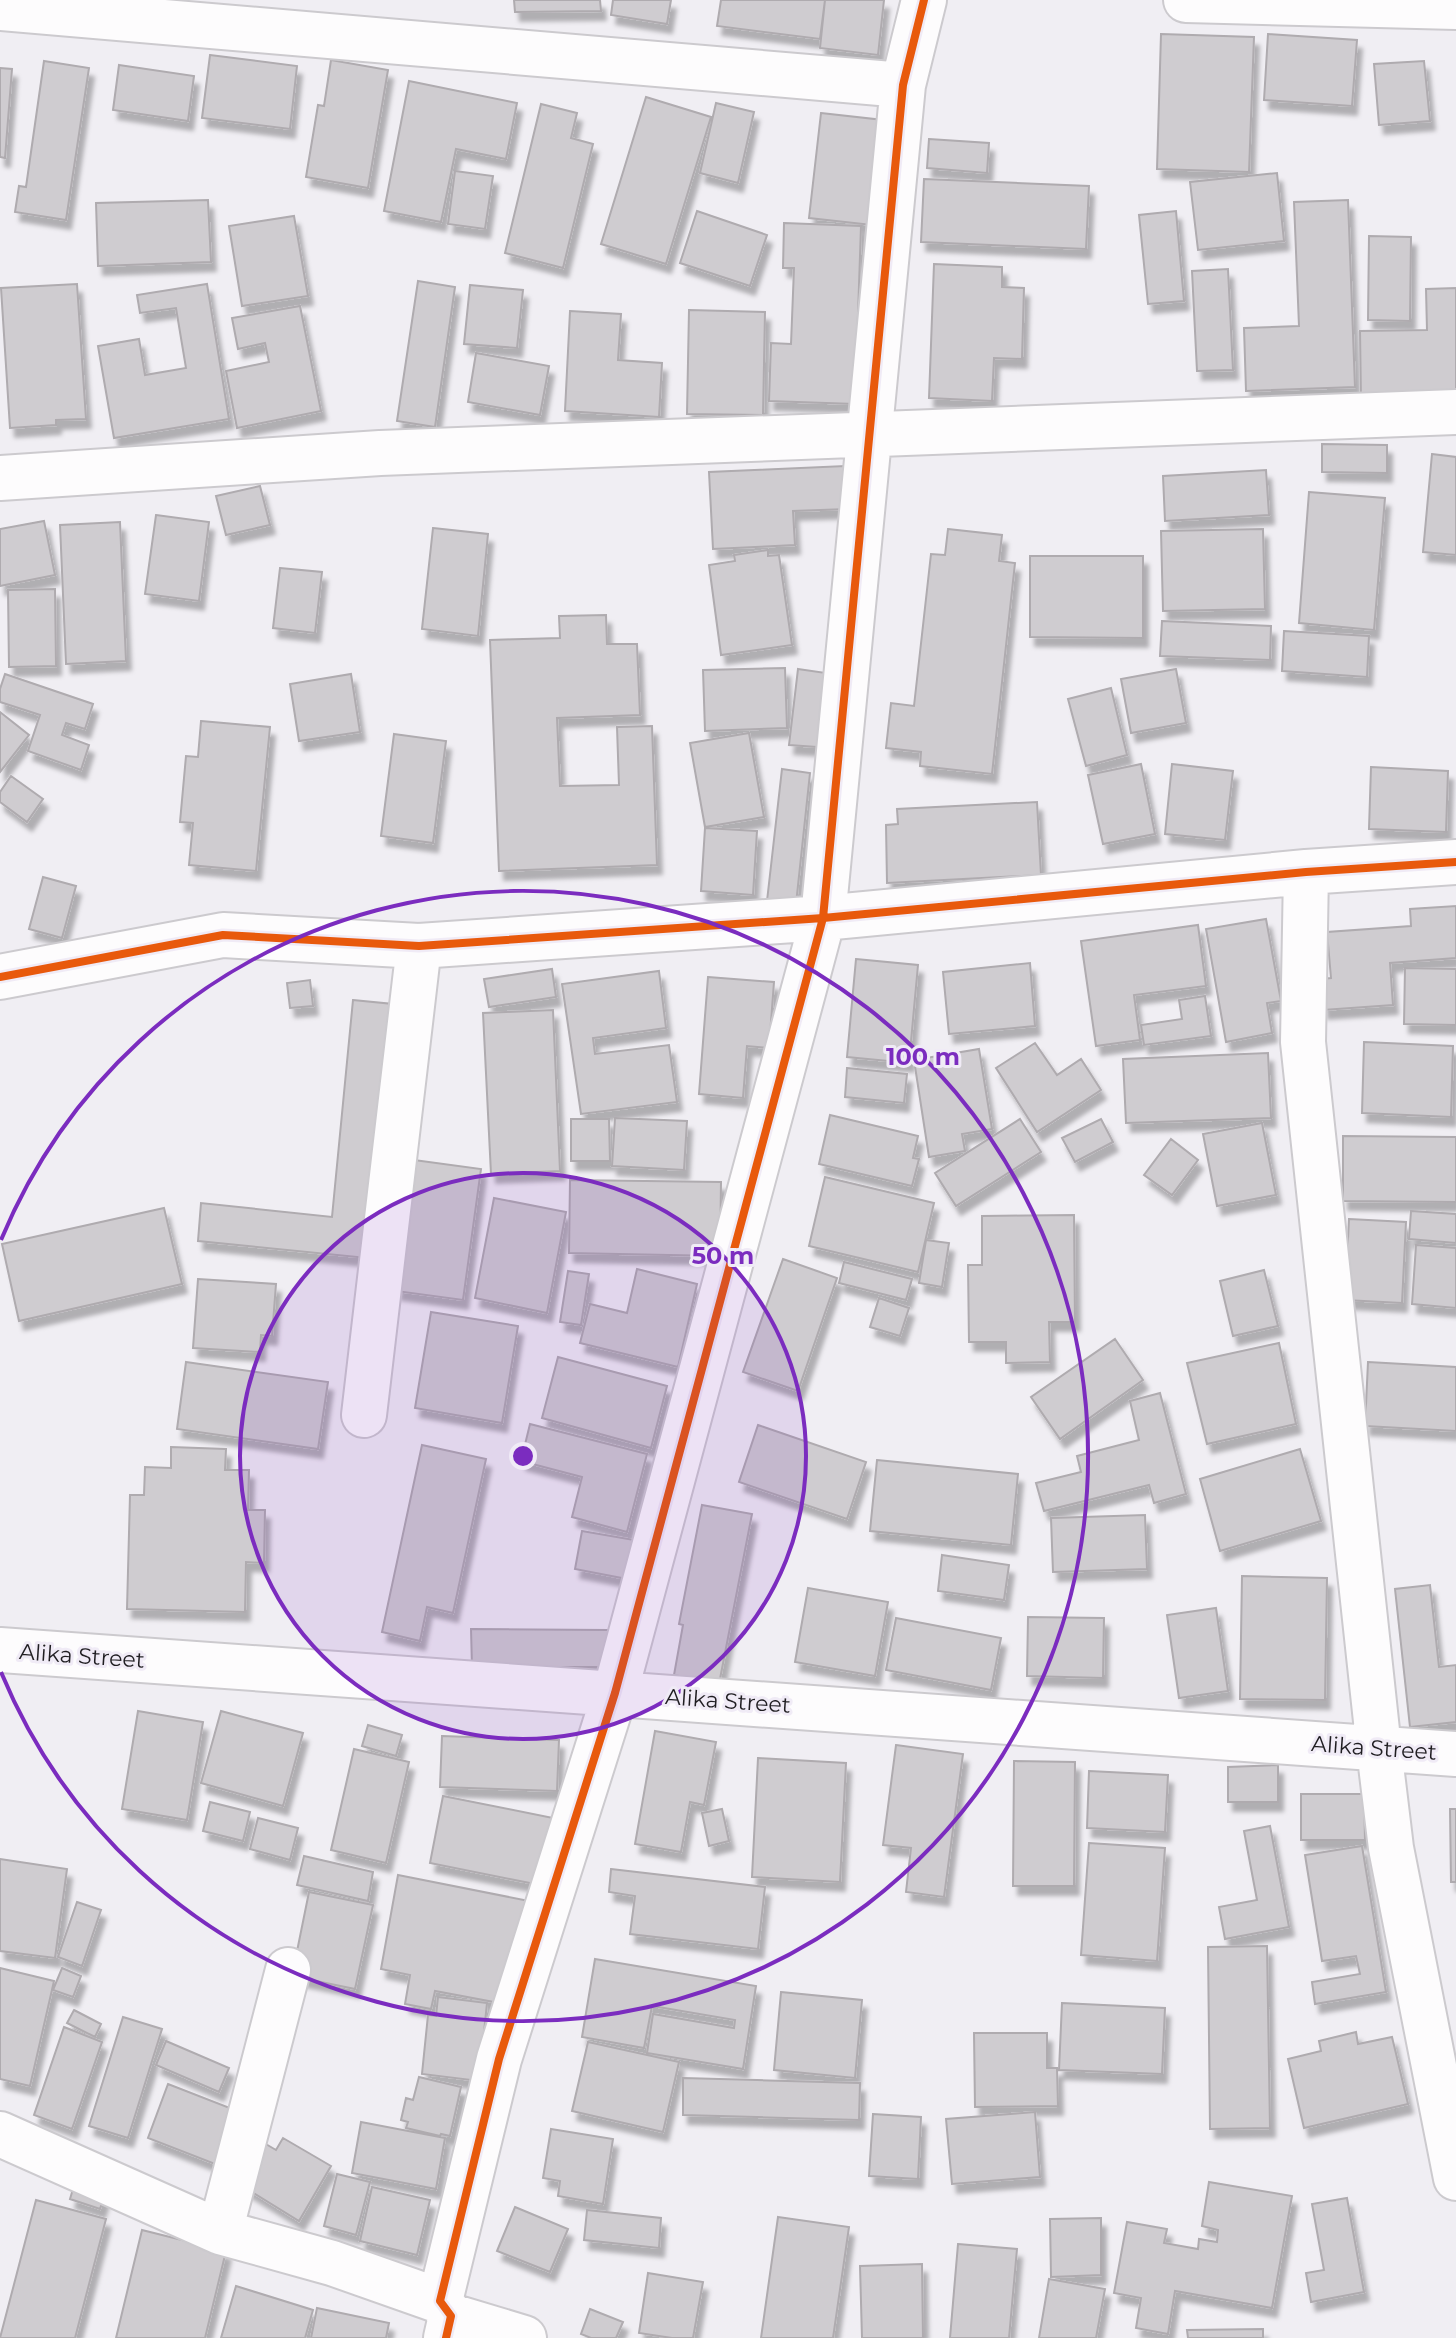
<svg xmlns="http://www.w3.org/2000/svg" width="1456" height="2338" font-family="Montserrat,sans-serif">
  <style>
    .building { fill: #cfccd0; stroke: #afabaf; stroke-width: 2; filter: url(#shadow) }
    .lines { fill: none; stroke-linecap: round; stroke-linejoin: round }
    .minor-casing { stroke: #cccace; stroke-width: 48 }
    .minor { stroke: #fdfcfd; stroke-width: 44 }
    .cycleway-casing { stroke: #f0ebf6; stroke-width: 13 }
    .cycleway { stroke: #e8590c; stroke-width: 8 }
    .ring { fill: none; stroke: #7b2cbf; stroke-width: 4 }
    .labels { text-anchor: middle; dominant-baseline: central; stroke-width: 6; stroke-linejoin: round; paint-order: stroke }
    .street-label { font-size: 22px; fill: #1f1d21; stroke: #f0ebf6 }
    .centre { fill: #7b2cbf; stroke: #f0ebf6; stroke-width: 4 }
    .ring-label { font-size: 24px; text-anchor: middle; font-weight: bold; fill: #7b2cbf; stroke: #f0ebf6; stroke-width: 6; stroke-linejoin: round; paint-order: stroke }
  </style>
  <defs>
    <filter id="shadow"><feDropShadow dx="5" dy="9" stdDeviation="2" flood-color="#0004"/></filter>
  </defs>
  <rect width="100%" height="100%" fill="#f0eef3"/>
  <path class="building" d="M514,0H600L601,11L515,12Z
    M613,0H671L667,24L611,15Z
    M721,0H825L820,39L717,26Z
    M825,0H884L878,55L820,48Z
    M1161,34L1254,37L1249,172L1157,169Z
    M1268,34L1357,40L1352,106L1264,100Z
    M210,55L297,66L290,129L202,118Z
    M331,60L388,70L368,188L306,177L318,105L324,106Z
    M44,61L89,68L66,220L15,212L19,186L26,187Z
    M1424,61L1430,121L1379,125L1374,64Z
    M119,65L194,76L188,121L113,110Z
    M0,68L12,69L5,158L0,157Z
    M409,81L517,103L506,159L456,149L441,222L384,211Z
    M646,97L711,117L666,264L601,244Z
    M716,103L754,112L738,183L700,173Z
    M541,104L577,113L571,138L593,144L563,268L505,253Z
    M821,113L883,120L872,225L809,218Z
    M929,139L989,143L987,173L927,168Z
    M455,171L493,176L485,229L448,224Z
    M1277,173L1284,241L1198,250L1190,182Z
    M924,179L1089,186L1086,249L921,242Z
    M208,200L211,262L98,266L96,203Z
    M1348,200L1355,387L1246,391L1244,328L1299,326L1294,202Z
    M697,211L767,235L750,286L680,263Z
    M1176,211L1184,301L1148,304L1139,215Z
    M294,216L308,296L242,306L229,226Z
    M784,223L861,226L855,404L769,401L771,343L791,344L794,268H783Z
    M1369,236L1411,237L1410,321L1368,320Z
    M934,264L1002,267V287L1024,288L1022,359L994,358L992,401L929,398Z
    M1228,269L1233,370L1197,371L1192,271Z
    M418,281L455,287L435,427L397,421Z
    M77,284L86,419L56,420V425L10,428L1,288Z
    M207,284L229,419L114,438L98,346L139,339L145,375L186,368L176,308L140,313L137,295Z
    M470,285L523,290L517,348L464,344Z
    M1456,288V398L1361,401L1360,331L1427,330L1426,289Z
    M300,306L321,411L237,428L226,371L269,362L265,343L238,349L232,318Z
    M689,310L765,312L763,415L687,414Z
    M570,311L621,314L618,360L662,363L659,417L565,411Z
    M476,353L549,366L540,415L468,402Z
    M1322,444L1387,445V473L1322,472Z
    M1432,454L1456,457V555L1423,552Z
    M845,466L848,509L793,511L795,545L713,549L709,472Z
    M1266,470L1269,515L1165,521L1163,476Z
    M260,486L270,525L226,535L216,496Z
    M1309,492L1385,498L1374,630L1299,623Z
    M156,515L209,522L199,601L145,594Z
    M44,521L55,575L0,586V529Z
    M120,522L126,661L66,664L60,525Z
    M433,528L488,534L478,636L422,629Z
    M948,529L1002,535L999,561L1015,563L992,774L920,766L921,752L886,748L891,703L914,706L931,554L945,555Z
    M1263,529L1265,609L1163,611L1161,531Z
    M768,550V556L779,555L792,645L721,655L709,565L735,561L734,555Z
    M1030,556H1143V638L1030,637Z
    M280,568L322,572L315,633L273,628Z
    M55,589L56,666L9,667L8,590Z
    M606,615L607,644H637L640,715L557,718L560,786L619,785L617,727L652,726L657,865L499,871L490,640L560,638L559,616Z
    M1162,621L1271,626L1270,660L1160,656Z
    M1284,631L1369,636L1367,677L1282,671Z
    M785,668L787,728L705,731L703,670Z
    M798,669L826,673L817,747L789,745Z
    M1176,669L1186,723L1131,733L1121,679Z
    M5,674L93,704L85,729L66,723L62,735L89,745L81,770L28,751L40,715L0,702V689Z
    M351,674L360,732L299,741L290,684Z
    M1111,688L1127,755L1086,766L1068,699Z
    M0,712L29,735L0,772Z
    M201,721L270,727L256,871L189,865L193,823L180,822L186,756L198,757Z
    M749,733L764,817L705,827L690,743Z
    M394,734L446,741L433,843L381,836Z
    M1141,764L1155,834L1103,844L1088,775Z
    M1172,764L1233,771L1225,840L1165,834Z
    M1371,767L1448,771L1446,832L1369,829Z
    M782,769L810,773L796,904L767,901Z
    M11,776L43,799L27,822L0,802V792Z
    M1037,802L1041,875L887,883L886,825L898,824L897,809Z
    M705,828L757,831L753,895L701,891Z
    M43,877L76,886L62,938L29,929Z
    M1456,906V958L1390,963L1393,1005L1323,1010L1321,979L1331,978L1327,932L1411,926L1410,909Z
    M1266,919L1281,1001L1267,1003L1272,1033L1226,1042L1206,929Z
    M1198,925L1206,986L1134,995L1140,1040L1096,1046L1081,941Z
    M856,959L918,965L909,1063L847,1057Z
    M1030,963L1035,1026L949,1034L943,972Z
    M1405,968L1456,969V1025L1404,1024Z
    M552,969L556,997L489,1007L484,979Z
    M659,971L666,1028L593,1038L595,1054L669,1045L677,1102L581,1114L562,984Z
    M708,977L774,982L769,1048L747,1046L743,1098L699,1094Z
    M310,980L313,1006L290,1008L287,983Z
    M1205,996L1211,1036L1144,1045L1141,1025L1182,1019L1179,1000Z
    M353,1000L393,1004L367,1258L198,1241L201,1203L332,1217Z
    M553,1010L560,1171L491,1174L483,1013Z
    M1364,1042L1453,1046L1451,1117L1362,1113Z
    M1035,1043L1057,1075L1081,1059L1101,1090L1037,1132L996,1068Z
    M979,1049L992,1129L962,1134L965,1151L929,1157L914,1060Z
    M1268,1053L1271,1118L1126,1123L1123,1059Z
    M847,1068L907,1074L904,1103L845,1097Z
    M830,1115L918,1136L913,1158L919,1159L912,1186L819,1164Z
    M615,1118L687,1121L684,1170L612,1166Z
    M571,1119H609L610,1161H571Z
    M1020,1119L1041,1152L956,1206L935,1173Z
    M1101,1119L1113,1142L1075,1162L1062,1138Z
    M1262,1123L1276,1195L1217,1206L1203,1134Z
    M1343,1136L1456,1137V1202L1343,1201Z
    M1171,1139L1198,1160L1172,1195L1144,1175Z
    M414,1160L481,1169L463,1300L396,1291Z
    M825,1177L934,1203L918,1272L809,1246Z
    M570,1180L721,1182L720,1256L569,1253Z
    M494,1198L566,1212L547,1313L475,1298Z
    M164,1208L182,1284L19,1321L2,1244Z
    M1411,1211L1456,1214V1243L1409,1239Z
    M1074,1215L1075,1322H1049L1050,1362L1006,1363V1342H969L968,1265H982V1216Z
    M1349,1219L1406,1222L1402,1303L1345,1300Z
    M926,1240L949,1243L942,1287L919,1283Z
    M1416,1245L1456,1248V1308L1412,1304Z
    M783,1259L837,1278L798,1391L743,1372Z
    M844,1262L912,1279L906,1300L839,1283Z
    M637,1269L697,1284L678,1367L580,1343L590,1304L627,1313Z
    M1264,1270L1278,1326L1233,1336L1220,1281Z
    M568,1271L589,1274L581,1325L560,1322Z
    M198,1279L276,1284L272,1336L261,1335L260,1352L193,1348Z
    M879,1298L909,1308L900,1336L870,1327Z
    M431,1312L518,1326L502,1423L415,1408Z
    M1115,1339L1143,1380L1060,1439L1031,1397Z
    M1279,1343L1296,1424L1207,1444L1187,1363Z
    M558,1357L667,1386L651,1448L542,1418Z
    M186,1362L328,1382L318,1449L177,1429Z
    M1368,1362L1456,1367V1431L1365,1426Z
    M1160,1393L1186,1494L1154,1503L1149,1485L1044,1511L1036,1483L1081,1472L1077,1456L1139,1440L1130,1401Z
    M530,1424L647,1454L627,1532L572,1517L582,1477L521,1461Z
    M758,1425L866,1462L847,1519L739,1482Z
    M422,1445L486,1459L453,1613L427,1607L420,1641L382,1632Z
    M171,1447L226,1449L225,1470H249L248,1510H265L264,1563L246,1562L245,1612L127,1609L130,1495H144L145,1467L171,1468Z
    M1300,1449L1321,1521L1220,1551L1200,1479Z
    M877,1460L1018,1474L1011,1545L870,1531Z
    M702,1505L752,1514L719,1684L674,1675L683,1625L679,1624Z
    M1145,1515L1147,1569L1053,1572L1051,1518Z
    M582,1531L634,1540L627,1579L575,1569Z
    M942,1555L1009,1565L1004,1600L938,1591Z
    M1242,1576L1327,1578L1325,1700L1240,1699Z
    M1430,1585L1439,1667L1456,1665V1722L1410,1727L1395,1589Z
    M808,1588L888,1602L875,1676L795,1662Z
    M1216,1608L1228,1691L1179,1698L1167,1615Z
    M1028,1617L1104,1618L1103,1678L1027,1676Z
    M896,1618L1001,1638L991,1690L886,1670Z
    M471,1629L608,1630V1667H472Z
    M138,1711L203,1722L187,1820L122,1809Z
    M221,1711L303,1733L283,1806L201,1783Z
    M368,1725L402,1735L396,1756L362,1746Z
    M655,1731L716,1742L704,1805L690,1802L681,1852L635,1844Z
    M442,1736L559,1740L557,1791L440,1787Z
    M896,1745L963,1754L944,1897L906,1892L911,1848L883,1845Z
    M354,1749L409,1762L386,1863L331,1850Z
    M758,1758L846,1763L840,1882L752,1877Z
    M1014,1761L1075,1762L1074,1886H1013Z
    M1278,1765V1802H1228V1767Z
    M1089,1771L1168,1775L1165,1832L1087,1828Z
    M1301,1794H1364L1365,1840H1301Z
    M443,1796L553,1818L540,1885L430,1863Z
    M210,1802L250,1812L243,1841L203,1831Z
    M722,1809L729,1841L709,1846L702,1813Z
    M1450,1809H1456V1882H1451Z
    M258,1818L298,1828L290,1860L250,1849Z
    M1270,1826L1289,1927L1225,1939L1219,1907L1257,1900L1244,1831Z
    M1089,1843L1165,1848L1157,1961L1081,1955Z
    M1362,1846L1386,1992L1315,2004L1312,1982L1360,1974L1356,1956L1322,1961L1305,1855Z
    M304,1856L373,1872L368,1901L297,1885Z
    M0,1859L67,1869L55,1958L0,1951Z
    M611,1869L765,1887L758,1949L630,1934L635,1896L609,1892Z
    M398,1875L529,1901L510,2005L435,1991L431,2009L405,2004L410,1975L381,1969Z
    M309,1892L373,1905L355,1989L292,1976Z
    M77,1902L101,1910L82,1966L58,1957Z
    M1267,1946L1270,2128L1210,2129L1208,1947Z
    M595,1959L756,1986L743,2069L647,2053L653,2014L734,2028L735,2020L652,2006L644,2048L582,2037Z
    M0,1968L54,1981L30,2086L0,2079Z
    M62,1968L81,1976L73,1997L53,1990Z
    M781,1992L862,2000L855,2078L774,2070Z
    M438,1997L487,2003L479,2081L422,2074L428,2015L436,2016Z
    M1062,2003L1165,2008L1162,2074L1059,2070Z
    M74,2010L101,2024L95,2037L67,2023Z
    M123,2017L162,2029L128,2138L89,2126Z
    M64,2027L102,2042L72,2129L34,2115Z
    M1356,2032L1358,2044L1392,2037L1408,2104L1304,2128L1288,2059L1321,2051L1319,2041Z
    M974,2033H1047V2068H1057L1058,2106L975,2107Z
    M166,2041L229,2068L219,2092L156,2065Z
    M588,2042L679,2062L663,2132L572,2111Z
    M419,2077L461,2087L450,2136L441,2134L440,2136L406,2128L408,2122L401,2120L406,2098L413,2100Z
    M683,2078L860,2083L859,2120L683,2115Z
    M168,2084L235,2110L215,2164L148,2138Z
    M1035,2112L1040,2177L952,2184L946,2119Z
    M873,2114L921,2117L918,2179L869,2176Z
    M361,2122L445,2138L436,2189L352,2173Z
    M551,2129L613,2139L603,2204L558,2196L560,2181L543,2178Z
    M283,2138L331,2166L299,2221L234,2181L259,2140L276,2150Z
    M78,2172L109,2182L100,2209L70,2199Z
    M337,2174L370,2182L356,2235L324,2226Z
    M1209,2182L1292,2196L1272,2308L1175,2291L1168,2334L1136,2328L1141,2298L1114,2293L1127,2222L1167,2229L1164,2243L1198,2249L1199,2239L1217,2242L1218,2230L1202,2226Z
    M372,2187L430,2200L417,2255L360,2241Z
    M1347,2198L1364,2292L1311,2302L1306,2273L1324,2270L1312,2204Z
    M36,2200L106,2219L75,2338H0Z
    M515,2207L568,2229L550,2272L497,2251Z
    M587,2210L661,2218L659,2248L584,2240Z
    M778,2217L849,2227L833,2338H761Z
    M1101,2218V2275L1051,2277L1050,2219Z
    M142,2230L226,2251L205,2338H116Z
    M958,2244L1017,2249L1009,2338H950Z
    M922,2264L923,2338H862L860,2266Z
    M648,2273L703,2282L693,2338H672L639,2333Z
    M1049,2279L1105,2289L1096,2338H1039Z
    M236,2286L313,2310L305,2338H221Z
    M317,2308L389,2323L386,2338H311Z
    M590,2309L623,2322L616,2338H591L581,2334Z
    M1263,2329V2338H1188L1187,2330Z"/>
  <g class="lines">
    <g class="minor-casing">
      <path id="minor" d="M1186,0L1456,7
        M0,8L903,85
        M0,478L380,453L1456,412
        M1306,872L1303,1042L1379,1749L1391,1848L1456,2178
        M0,977L223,935L419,946L823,918L1306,872L1456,862
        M364,1415L419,946
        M0,1650L1456,1754
        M0,2134L220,2232L332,2263L440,2301
        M220,2232L288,1970
        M451,2316L524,2338
        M446,2338L451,2316L440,2301L499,2059L615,1693L823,918L903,85L924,0"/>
    </g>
    <use href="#minor" class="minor"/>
    <g class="cycleway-casing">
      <path id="cycleway" d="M0,977L223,935L419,946L823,918L1306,872L1456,862
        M446,2338L451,2316L440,2301L499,2059L615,1693L823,918L903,85L924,0"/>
    </g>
    <use href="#cycleway" class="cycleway"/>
  </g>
  <circle cx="523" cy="1456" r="283" fill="#7b2cbf" fill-opacity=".12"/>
  <g class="ring">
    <circle cx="523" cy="1456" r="283"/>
    <path d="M1 1240A565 565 0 1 1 1 1672"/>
  </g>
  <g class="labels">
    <g class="street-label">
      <text transform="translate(82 1656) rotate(4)">Alika Street</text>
      <text transform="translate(728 1701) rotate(4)">Alika Street</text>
      <text transform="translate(1374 1748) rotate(4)">Alika Street</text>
    </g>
  </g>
  <circle cx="523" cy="1456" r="12" class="centre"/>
  <g class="ring-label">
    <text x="923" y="1065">100 m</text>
    <text x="723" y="1264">50 m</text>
  </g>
</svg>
